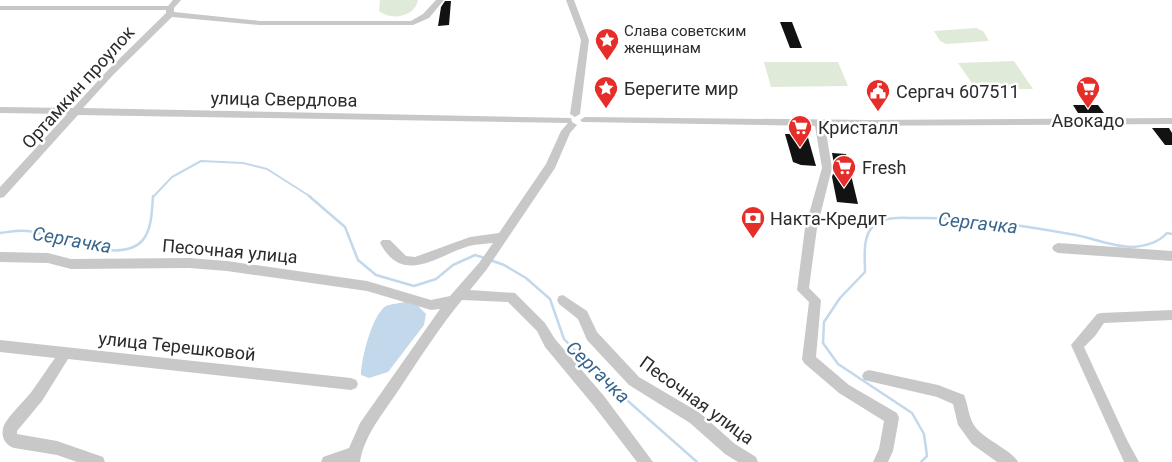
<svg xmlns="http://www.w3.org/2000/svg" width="1172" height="462" font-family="Roboto,sans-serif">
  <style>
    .green { fill: #e0ead8 }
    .water { fill: #c3d8eb }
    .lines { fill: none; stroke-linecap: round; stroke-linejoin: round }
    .stream-far1 { stroke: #c3d8eb; stroke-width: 2 }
    .stream { stroke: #c3d8eb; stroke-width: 2.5 }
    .building { fill: #121212 }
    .minor { fill: #c8c8c8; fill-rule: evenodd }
    .labels { text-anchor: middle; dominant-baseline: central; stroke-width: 5; stroke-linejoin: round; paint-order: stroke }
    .far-poi-label { font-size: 15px; fill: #2b2b2b; stroke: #fff; text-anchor: start }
    .street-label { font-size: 18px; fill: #2b2b2b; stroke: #fff }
    .poi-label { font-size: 18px; fill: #2b2b2b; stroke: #fff; text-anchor: start }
    .water-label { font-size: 19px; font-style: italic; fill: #39658d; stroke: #fff }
  </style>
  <rect width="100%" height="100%" fill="#fff"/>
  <path class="green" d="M380,0H418C415,17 391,21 379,11Z
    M976,28L983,31L989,41L946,44L940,41L934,31Z
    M1014,61L1033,89H976L958,63Z
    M764,62H838L848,86L771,87Z"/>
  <path class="water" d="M405,302L418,306L426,314L424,325L388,372L369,378L361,375C361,359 372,315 386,306C391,304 400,303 405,302Z"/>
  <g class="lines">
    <path class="stream-far1" d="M153,197L172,177L201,161L243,163L267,169L311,197"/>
    <path class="stream" d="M309,196L345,227L358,260L376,275L414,286L436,279L453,265L475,255L485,258
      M0,233C9,232 18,230 27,231C56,234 125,269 145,237C152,226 152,208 153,196
      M490,260L504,265L526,278L550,299L564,339L603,379L697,462
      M921,462L927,456L924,434L912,413L838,364L823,343L824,322L840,298L865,272C865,257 862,236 874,225C884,216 903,218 915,218C967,217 1019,225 1070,234C1091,237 1111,247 1133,247C1146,246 1158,243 1167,233L1172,234"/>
  </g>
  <path class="building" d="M445,1H451L449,25L438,26L441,7Z
    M780,22H792L802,48H790Z
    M1073,105H1098L1104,113H1078Z
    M1152,128H1169L1172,133V145H1165Z
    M785,134H807L816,166L801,165L793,162Z
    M832,153L846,154L858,204L837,202L832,177L833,174H836Z"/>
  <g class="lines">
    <path class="minor" d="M173,0H181L174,8V12L260,21H411L423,14L436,0H444L429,18L413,25H260L172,17L114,74L83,108L571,118L572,122L577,125L570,133L555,168L487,269L470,290L515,293L545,323L555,339L604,396L653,462H637L594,406L545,347L537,331L508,302L462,300C439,328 420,358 400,388C385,411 364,435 360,462H321L323,457L349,448L360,423L440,309L431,310L367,291L227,271L189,268L71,269L48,263L0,262V252L48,253L71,259L189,258L227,261L367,281L431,300L450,296L479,263L493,243C485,244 477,244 469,246C436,256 403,286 380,243L382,240H390L406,256L415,257L470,237L499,233L546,164L561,131L568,123L78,115L4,197L0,198V187L67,114L0,113V107L73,108L108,70L166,13V10H0V6H168Z
      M566,0H574L589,40L580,114L575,117L570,114L581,40Z
      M585,117L869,120L1172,118V124L825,126L832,168L817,228L809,288L821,300L816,357L849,385L897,413L899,418L893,451L888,462H873L879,449L884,421L839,393L804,363L802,359L809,302L797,290L805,228L822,168L815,126L582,122L580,120Z
      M1058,243L1172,251V261L1058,253L1054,251L1052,248L1054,245Z
      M563,295L587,311L597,332L639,377L700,413L735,444L756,457L758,462H738L725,454L690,423L629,385L587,340L578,319L559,304L557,300L559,296Z
      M1172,310V320L1104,323L1095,336L1084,347L1127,440L1139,462H1124L1071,345L1097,314L1101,313Z
      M0,340L351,378L356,380L358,384L356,388L351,390L68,359L42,401L17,431V434L57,441L103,457L105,462H77L57,455L14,448C6,445 1,438 3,429C5,418 25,401 32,391C40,380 47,369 55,358L0,352Z
      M869,370L938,385L964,395C969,407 968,418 976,428C986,440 1014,452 1018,462H997L972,444L958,425L953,404L937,397L864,380L862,376L864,372Z"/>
  </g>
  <defs>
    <g id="sight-pin" transform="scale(1.25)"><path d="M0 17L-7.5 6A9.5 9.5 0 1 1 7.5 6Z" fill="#e72d29" stroke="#fff"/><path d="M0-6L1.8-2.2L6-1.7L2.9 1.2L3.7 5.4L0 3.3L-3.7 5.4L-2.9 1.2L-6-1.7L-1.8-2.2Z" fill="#fff"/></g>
    <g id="supermarket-pin" transform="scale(1.25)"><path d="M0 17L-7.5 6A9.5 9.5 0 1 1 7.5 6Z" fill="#e72d29" stroke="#fff"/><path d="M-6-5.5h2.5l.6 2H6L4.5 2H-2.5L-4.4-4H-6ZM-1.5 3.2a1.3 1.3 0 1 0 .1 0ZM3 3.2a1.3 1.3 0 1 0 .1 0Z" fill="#fff"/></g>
    <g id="civic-pin" transform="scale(1.25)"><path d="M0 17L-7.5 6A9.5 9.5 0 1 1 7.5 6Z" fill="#e72d29" stroke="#fff"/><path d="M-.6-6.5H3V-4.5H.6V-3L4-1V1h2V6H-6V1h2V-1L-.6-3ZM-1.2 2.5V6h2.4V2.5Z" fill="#fff"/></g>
    <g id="bank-pin" transform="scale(1.25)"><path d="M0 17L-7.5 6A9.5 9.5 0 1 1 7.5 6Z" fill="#e72d29" stroke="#fff"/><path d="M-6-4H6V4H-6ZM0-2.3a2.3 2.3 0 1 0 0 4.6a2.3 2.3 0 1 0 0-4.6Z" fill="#fff"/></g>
  </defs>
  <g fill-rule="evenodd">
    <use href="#sight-pin" x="607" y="40"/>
    <use href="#sight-pin" x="606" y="88"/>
    <use href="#supermarket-pin" x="1088" y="88"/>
    <use href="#civic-pin" x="878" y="91"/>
    <use href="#supermarket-pin" x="800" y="127"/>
    <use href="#supermarket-pin" x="844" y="167"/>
    <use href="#bank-pin" x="753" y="218"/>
  </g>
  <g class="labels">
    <g class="far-poi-label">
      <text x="624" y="31">Слава советским<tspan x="624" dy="17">женщинам</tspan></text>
    </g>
    <g class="street-label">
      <text transform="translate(78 87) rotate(-48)">Ортамкин проулок</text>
      <text transform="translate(284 99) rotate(1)">улица Свердлова</text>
      <text transform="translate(230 251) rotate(5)">Песочная улица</text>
      <text transform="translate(177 346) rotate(6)">улица Терешковой</text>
      <text transform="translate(697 400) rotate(36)">Песочная улица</text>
    </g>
    <g class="poi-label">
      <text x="624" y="88">Берегите мир</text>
      <text x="896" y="91">Сергач 607511</text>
      <text x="1088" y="120" text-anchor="middle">Авокадо</text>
      <text x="818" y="127">Кристалл</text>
      <text x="862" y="167">Fresh</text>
      <text x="770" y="218">Накта-Кредит</text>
    </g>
    <g class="water-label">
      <text transform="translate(978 223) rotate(6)">Сергачка</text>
      <text transform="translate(72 240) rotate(10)">Сергачка</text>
      <text transform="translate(598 372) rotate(44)">Сергачка</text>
    </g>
  </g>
</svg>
